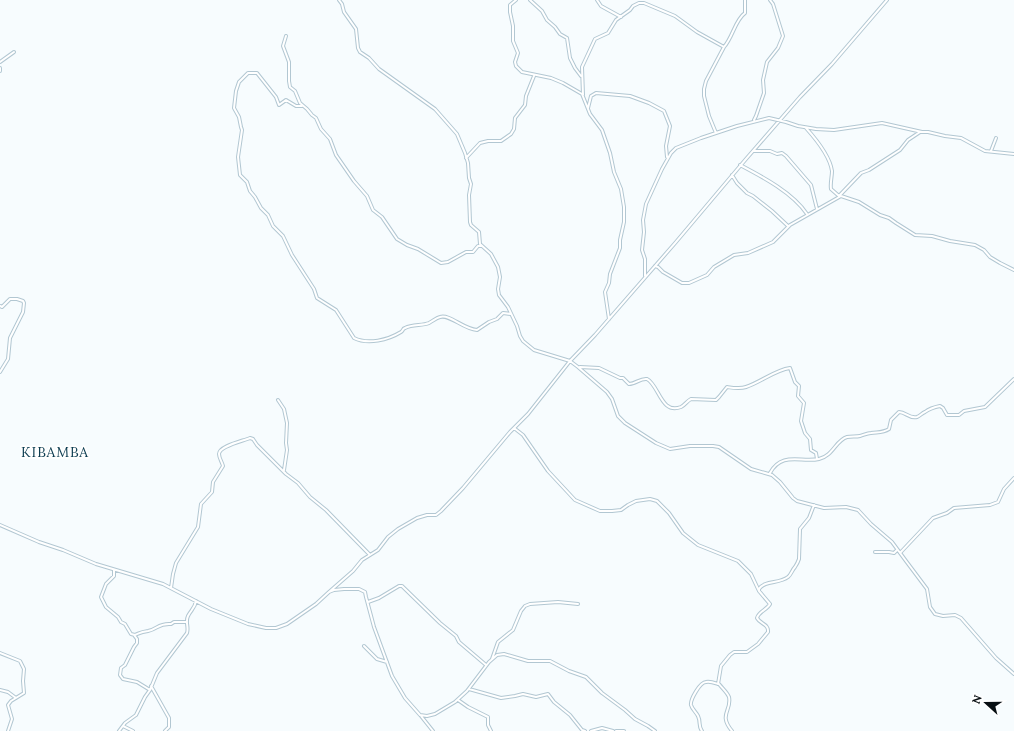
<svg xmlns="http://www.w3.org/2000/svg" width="1014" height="731" font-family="Lora,serif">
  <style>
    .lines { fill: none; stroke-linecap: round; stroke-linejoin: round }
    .minor-casing { stroke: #b2c7d2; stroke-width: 4 }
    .minor { stroke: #fff; stroke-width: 2 }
    .labels { text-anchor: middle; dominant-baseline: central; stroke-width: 3.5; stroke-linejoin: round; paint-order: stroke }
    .quarter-label { font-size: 14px; letter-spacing: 1px; fill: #0c3c50; stroke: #fff }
  </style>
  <rect width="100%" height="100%" fill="#f7fcfe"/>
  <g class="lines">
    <g class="minor-casing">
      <path id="minor" d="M339,0L342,4L344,12L356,29L358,48L360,52L369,58L379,69L435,109L457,134L465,153L468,163L469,178L471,184L469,195L470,222L471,225L479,232L480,244L491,254L498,267L500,277L498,289L499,295L508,307L517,326L520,336L523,341L534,350L570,361L578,367L607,392L612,399L618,416L625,423L656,443L670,449L690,446H713L719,447L751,469L772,475L780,482L793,498L797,501L824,508L846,507L858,510L871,524L892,542L906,561L927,589L930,607L935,614L943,616L955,615L961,618L996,658L1014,674
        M516,0L510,5V12L513,26V41L518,53L515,62L516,66L522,72L551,78L563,83L582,94L590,114L602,130L610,153L614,172L621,189L624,207V222L620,240V248L610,274L609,283L605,292L609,319
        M530,0L542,11L547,20L555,27L560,34L567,38L570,58L575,68L581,76
        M597,0L601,6L621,17
        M286,36L283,46L289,62V81L290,87L295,91L300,103L307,109L312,115L316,118L321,129L330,139L336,155L354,181L367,196L373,210L382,217L397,239L407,245L418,249L441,263L448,262L466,252H473L478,246H481
        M724,47C733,37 735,20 745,13V0
        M0,62L14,52
        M0,68V71
        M583,95L582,67L595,39L608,33L616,20L630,10L633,6L639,3H644L675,16L697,32L724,47L706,81L704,89V96L709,116L716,133
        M302,106H296L286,100L279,105L276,97L257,73H248L239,82L236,91L234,108L239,117L241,127L242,130L238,157L240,175L247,182L250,191L255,197L261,208L268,215L273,226L283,236L292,255L314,289L317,298L336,310L354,338C368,345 388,340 401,332C404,330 402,329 405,328C413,324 422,326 429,323C433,321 436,318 440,317C450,314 463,329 477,330L489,322L497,319L503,313L511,314
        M588,108L591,96L596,93L630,96L649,103L664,111L670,126L666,146L667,157
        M754,120L756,116L764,93L763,80L767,62L778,48L783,36L773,4L770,0
        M806,128C815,138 830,157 832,171C832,177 830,183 831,189L839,196L861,173L869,170L900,150L908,140L920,132H928L945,136L961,138L985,151L1014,154
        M753,151H770L777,154L782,153L786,156L811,185L817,209
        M991,151L996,138
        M466,158L480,143L488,141H501L511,134L514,129L515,118L525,105L526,96L534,76
        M740,165C763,177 793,193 807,214
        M732,175L737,183L747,193L753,196L772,211L788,226
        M655,266L658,267L663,272L682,283H689L707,275L714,267L734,255L748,253L773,242L790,225L841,196L859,202L880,215L889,218L896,223L915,235L932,236L950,241L975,245L984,250L990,257L1000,263L1014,270
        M645,276V259L642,250L644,232L643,220L646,204L662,169L671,153L676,148L701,138L737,126L769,118L786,122L798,126L816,129L834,130L882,123L922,132
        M0,306L2,307L10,299H17L23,301L24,303L23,312L10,338L8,359L0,372
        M580,367L599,368L620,378H623L629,384C636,384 640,378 647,379C659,385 661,415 681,407C685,405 687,401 691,399L716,400L719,397L727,387C734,388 740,389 746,387C761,382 775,370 790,368L795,382L799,386L798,396L804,403L801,421L805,433L810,439L811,450L816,453L817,459
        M278,400L284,409L287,423L286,443L287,450L284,470
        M514,428L523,435L548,471L575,500L600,511H612L621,510L628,505L636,501L650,499L657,501L669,513L683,533L698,545L738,561L751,574L759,591
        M770,473C782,451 801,463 819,459C833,456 836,440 847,437C851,436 856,437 860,436C864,435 867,433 871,433C878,432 883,433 889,429L891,420L899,412C906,412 909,419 917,417C920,416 922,413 925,412C929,409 935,407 940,406L943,408L947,415H959L964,411L985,407L1014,379
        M0,525L39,542L63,550L96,564L163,584L211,609L248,624L266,628H276L287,624L316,604L329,592L334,590L344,589H359L365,592L366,597L374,627L392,676L405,698L420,715L427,716L435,714L455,702L467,691L489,662L497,655L504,654L528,661H550L569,671L586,677L602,693L625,710L635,719L648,726L655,731
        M875,552H889L894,553L897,550
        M900,553L933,518L947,513L954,508L990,505L998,502L1004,489L1014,478
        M114,570V576L106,584L101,597L106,607L118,617L121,622L125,624L131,634L135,635C142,632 141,632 148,631C158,629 158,623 171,624L174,622H187
        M171,588L173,574L176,563L198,527L201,504L212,492L213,482L223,466C222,462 219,458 219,454C219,446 243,441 250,438L253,439L257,445L286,474L298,483L310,497L326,510L370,555
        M329,592L353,571L362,560L378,550L388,537L398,529L417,518L427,515H436L441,511L463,488L510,432L528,414L570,361L595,335L676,242L746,159L800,97L832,64L887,0
        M368,602L379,598L399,586H402L440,623L456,636L459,642L486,665
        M134,635L137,639V643L134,647L125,665L121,668L120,675L123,679L137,682L150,690
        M364,646L377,659L387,662
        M0,653L20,661L24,669L23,681L24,693L11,701L8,705L12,719L8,731
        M492,659L498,642L513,630L521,611L525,606L530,604L558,602L578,604
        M719,684C722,688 727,692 729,697C732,711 718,714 732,731
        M151,686L169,718V727L165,731
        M469,689L501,698L515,696L523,694L536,697L548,694L554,702L570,715L582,730L585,731
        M0,690L8,692L16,698
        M458,700L468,707L488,717V725L491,731
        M421,716L433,731
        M123,726L133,731
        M119,731L125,723L136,715L145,697L150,690L157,673L187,633C189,627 185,622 188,616C191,610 195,608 196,601
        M591,731L602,728L613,731
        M616,731H624
        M702,731C698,726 701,722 698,716C696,712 692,709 691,705C690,700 700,682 706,682C710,681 715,683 718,684L721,666L730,655L734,652H747L758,644L768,632C769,624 760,624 757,618C759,611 767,610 770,604L759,591V589C765,580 779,584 788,577C791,575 792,570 795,567C797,564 798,562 799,559L800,529L809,518L814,505"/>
    </g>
    <use href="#minor" class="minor"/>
  </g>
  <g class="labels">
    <g class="quarter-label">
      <text x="55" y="452">KIBAMBA</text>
    </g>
  </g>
  <g transform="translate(986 703) rotate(291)" stroke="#ffffff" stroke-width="3" paint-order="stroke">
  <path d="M0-3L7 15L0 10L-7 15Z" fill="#080f13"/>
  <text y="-6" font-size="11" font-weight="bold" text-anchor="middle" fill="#080f13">N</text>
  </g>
</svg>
